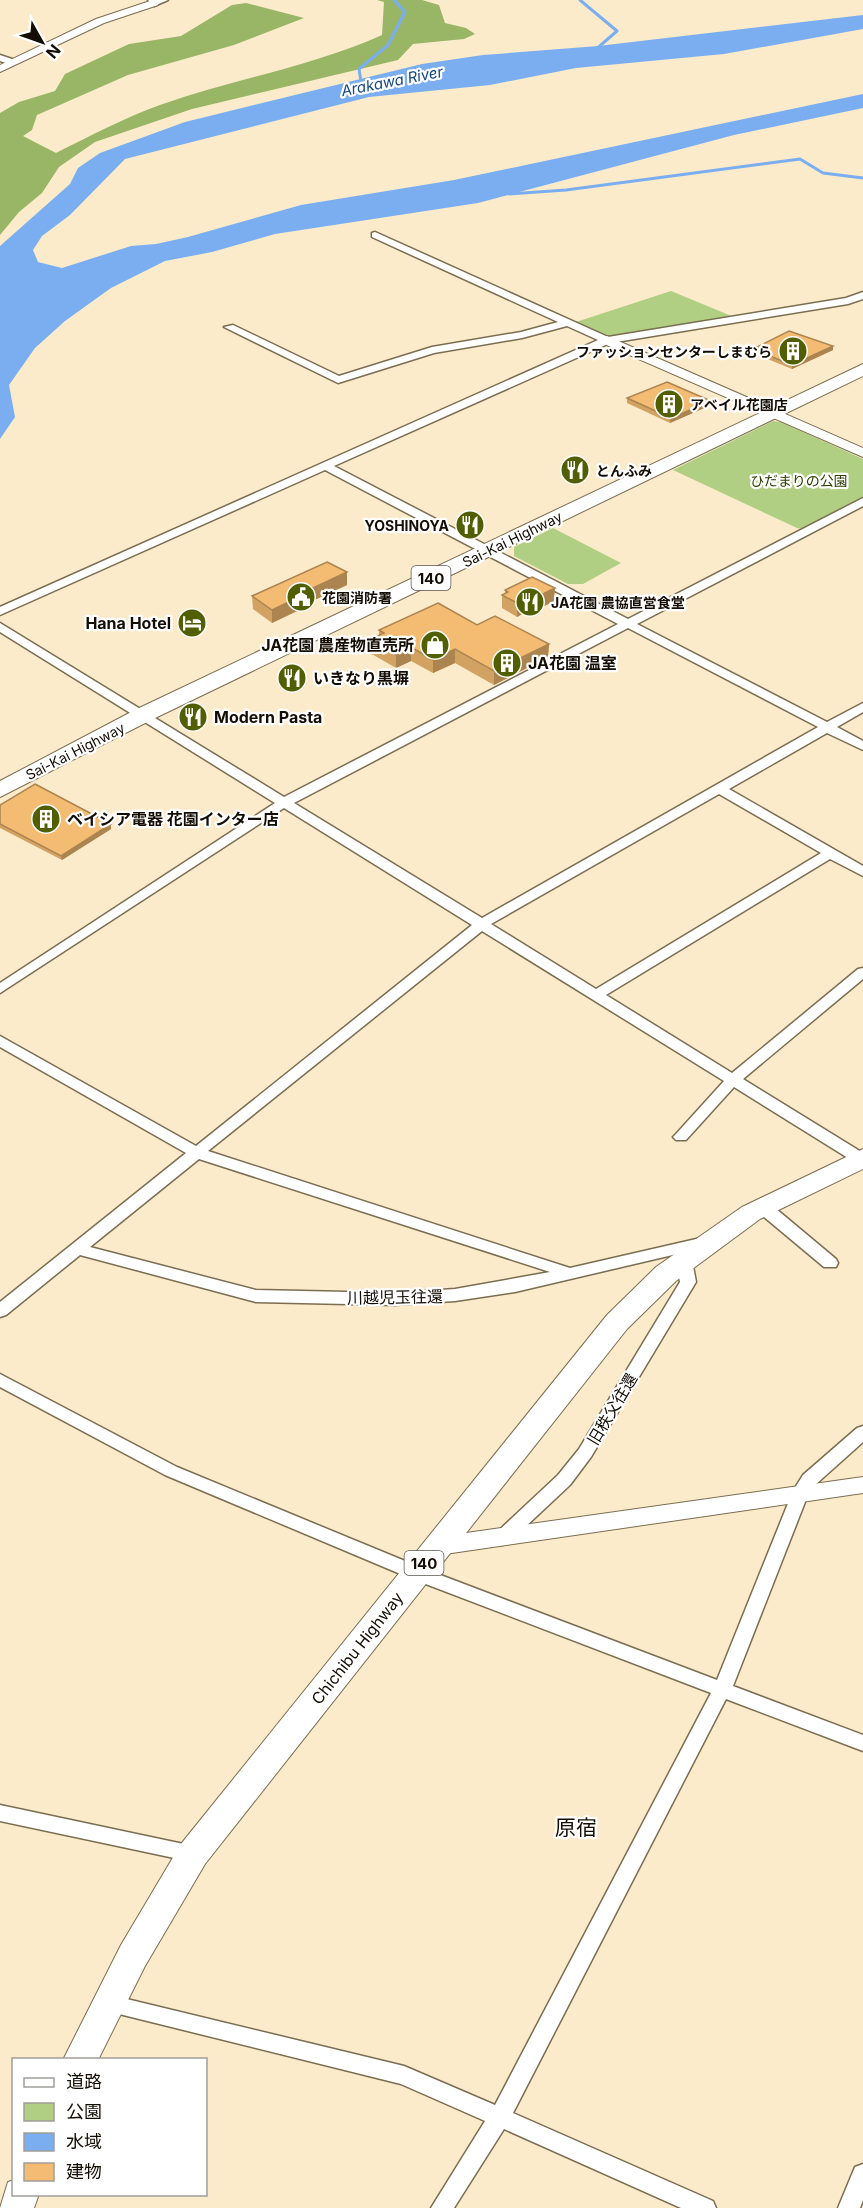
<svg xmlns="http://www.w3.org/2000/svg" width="863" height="2208" font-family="Inter,'Noto Sans JP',sans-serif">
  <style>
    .green { fill: #b1cf82 }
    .forest { fill: #98b666 }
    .water { fill: #7aaef0 }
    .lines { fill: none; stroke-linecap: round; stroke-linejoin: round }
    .stream { stroke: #7aaef0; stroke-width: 3 }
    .street-casing { stroke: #7b6d50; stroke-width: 3 }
    .secondary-casing { stroke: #7b6d50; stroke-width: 2 }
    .highway-casing { stroke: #7b6d50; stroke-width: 2 }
    .street { fill: #fff; fill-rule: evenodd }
    .secondary { fill: #fff; fill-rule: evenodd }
    .highway { fill: #fff; fill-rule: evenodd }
    .wall { fill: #d2a262 }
    .shaded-wall { fill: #ab8450 }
    .building { fill: #f4bc72; stroke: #ab8450; stroke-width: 1.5 }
    .labels { text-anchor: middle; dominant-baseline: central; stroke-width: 4.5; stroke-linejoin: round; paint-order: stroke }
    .far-poi-label { font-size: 14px; font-weight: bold; fill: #130d04; stroke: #fff; text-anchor: start }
    .far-park-label { font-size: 14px; fill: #2c3e01; stroke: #fff }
    .far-street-label { font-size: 14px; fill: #130d04; stroke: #fff }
    .far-water-label { font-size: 15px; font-style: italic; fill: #134682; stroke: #fff }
    .shield { fill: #fff; stroke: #5a564f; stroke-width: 1.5 }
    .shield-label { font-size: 15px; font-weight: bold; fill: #130d04 }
    .poi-label { font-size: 16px; font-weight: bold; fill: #130d04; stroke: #fff; text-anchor: start }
    .street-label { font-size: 16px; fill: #130d04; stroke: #fff }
    .near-neighbourhood-label { font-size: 21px; fill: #130d04; stroke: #fff }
  </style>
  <rect width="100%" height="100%" fill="#fbebcb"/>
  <path class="green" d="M671,291L734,317L613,337H607L576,322Z
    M773,421L781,422L863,459V498L803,529L797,528L673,470Z
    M553,528L621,563L583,584H568L514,556V547Z"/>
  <path class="forest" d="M377,0H422L439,5L445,23L466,28L475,34L464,39L413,44L398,60L192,109L95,142L59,167L42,193L19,212L0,235V113L19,102L55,91L65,74L129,44L181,36L232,5L246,3L304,18L234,45L128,75L37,115L32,130L23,136L56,153C90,136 124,118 160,105C233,79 311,67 382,35L384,2Z"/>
  <path class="water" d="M863,15V29L724,54L576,68L490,85L369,97L125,159L70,215L42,236L33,250L38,262L62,268L131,246L156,244L188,237L301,205L454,180L863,94V108L734,135L478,203L275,234L212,252L165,261L111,288L65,321L35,348L9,385L15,417L0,439V246L70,184L78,168L100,153L185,122L422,64L483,55L598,46Z"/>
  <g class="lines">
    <path class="stream" d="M580,0L617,31L594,51
      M361,82L359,69L388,45L405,12L394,0
      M509,194L566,190L800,159L823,173L863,178"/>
    <g class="street-casing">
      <path id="street" d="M148,0H168L154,6Z
        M0,55L15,60L16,62L12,65L0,61Z
        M375,232L608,337L846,298L863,292V299L848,304L610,343L334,466L628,619L863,498V506L637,624L827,722L863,703V712L837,727L863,741V750L827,733L729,789L863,866V876L830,859L606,995L732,1073L858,969L863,968V979L743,1079L863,1153V1163H856L734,1087L686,1140H676L673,1137L676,1134L724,1081L482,931L208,1151L570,1268L705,1237L711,1238L713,1242L711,1246L515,1292L455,1301L393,1305L256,1302L80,1255L6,1315L0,1317V1302L186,1153L0,1047V1036L196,1146L472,925L284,808L0,993V983L275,803L0,632V623L284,797L618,624L325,470L0,615V607L598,340L567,326L522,338L434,353L338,383L224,327L233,325L339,376L432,347L521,332L558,322L372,237V233ZM628,628L818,727L482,918L294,803ZM719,794L821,853L596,989L491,924ZM199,1159L550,1272L455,1289L393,1293L256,1290L90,1247Z
        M763,1202L769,1203L836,1259L838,1263L836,1267H824L757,1211L755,1207Z
        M684,1256L692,1261L696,1282L591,1457L570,1485L508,1543L502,1545L496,1543L493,1538L496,1533L558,1475L579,1449L680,1282L676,1261Z
        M0,1374L177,1467L422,1568L717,1680L793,1491L803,1475L857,1428L863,1426V1442L815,1485L807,1497L733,1686L863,1735V1751L726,1699L513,2113L713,2201L716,2208H681L504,2129L454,2208H431L485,2121L401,2084L99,2009L96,2003L99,1997L106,1994L404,2066L495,2105L711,1693L410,1578L165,1475L0,1387Z
        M0,1805L193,1846L200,1848L203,1854L200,1860L193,1862L0,1821Z
        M863,2164V2200L860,2208H838L855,2167Z"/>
    </g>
    <g class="secondary-casing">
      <path id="secondary" d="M153,0L158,1V5L104,23L0,72V65L96,19Z
        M607,336L863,448V457L602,343L600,340Z
        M863,1477V1493L438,1555L430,1552L427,1546L430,1540L438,1537Z"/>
    </g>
    <g class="highway-casing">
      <path id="highway" d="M863,364V376L151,720L0,797V781L135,710Z
        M863,1149V1169L760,1219L676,1281L627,1329L205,1864L145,1966L98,2060H63L121,1945L181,1844L607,1315L656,1267L742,1207Z
        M14,2180V2194H39L34,2208H0L8,2182Z"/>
    </g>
    <use href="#street" class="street"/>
    <use href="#secondary" class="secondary"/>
    <use href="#highway" class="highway"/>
  </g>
  <path class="wall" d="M753,349L833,350L792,369L753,353Z
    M627,398L711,401V405L670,423L627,403Z
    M347,585L297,608V611L272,623L253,609L252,596Z
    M505,590L554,601L527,615L524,613L517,617L502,608V595L505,594Z
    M477,625L549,644L548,657L494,685L455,663L433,673L411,661L396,668L370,653L369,640L379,635V630Z
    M0,805L111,824V829L62,860L0,828Z"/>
  <path class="shaded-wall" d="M833,346V350L792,369V365Z
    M711,401V405L670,423L671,418Z
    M347,572V585L297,608V611L272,623V610L294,597Z
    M555,588L554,601L527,615V602Z
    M524,600V613L517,617V603Z
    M549,644L548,657L494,685V671Z
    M411,647V661L396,668V655Z
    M455,649V663L433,673V660Z
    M111,824V829L62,860L61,856Z"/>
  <path class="building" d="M789,331L833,346L792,365L753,349Z
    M667,382L711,401L671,418L627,398Z
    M327,562L347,572L294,597L297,598L272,610L252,596Z
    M532,577L555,588L527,602L524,600L517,603L502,595L508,592L505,590Z
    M438,603L477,625L495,616L549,644L494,671L455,649L433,660L411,647L396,655L369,640L384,633L379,630Z
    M35,784L111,824L61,856L0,824V805Z"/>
  <defs>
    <g id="building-disc" transform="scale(1.5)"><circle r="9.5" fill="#515f00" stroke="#fff"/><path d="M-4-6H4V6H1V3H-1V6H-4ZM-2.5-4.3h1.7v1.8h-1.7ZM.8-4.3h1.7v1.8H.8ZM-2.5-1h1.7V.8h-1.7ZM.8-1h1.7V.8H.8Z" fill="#fff"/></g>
    <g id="restaurant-disc" transform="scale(1.5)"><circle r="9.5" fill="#515f00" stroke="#fff"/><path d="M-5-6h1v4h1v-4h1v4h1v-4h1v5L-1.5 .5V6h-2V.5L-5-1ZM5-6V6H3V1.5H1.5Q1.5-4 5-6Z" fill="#fff"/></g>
    <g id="civic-disc" transform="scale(1.5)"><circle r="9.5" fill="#515f00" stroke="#fff"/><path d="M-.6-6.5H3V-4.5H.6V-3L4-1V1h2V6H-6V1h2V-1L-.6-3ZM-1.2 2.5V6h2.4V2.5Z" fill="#fff"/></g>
    <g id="hotel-disc" transform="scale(1.5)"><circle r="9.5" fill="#515f00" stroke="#fff"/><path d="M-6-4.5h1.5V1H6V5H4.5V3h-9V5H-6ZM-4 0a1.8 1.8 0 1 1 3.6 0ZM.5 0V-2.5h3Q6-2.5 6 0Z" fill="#fff"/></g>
    <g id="shop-disc" transform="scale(1.5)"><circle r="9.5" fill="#515f00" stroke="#fff"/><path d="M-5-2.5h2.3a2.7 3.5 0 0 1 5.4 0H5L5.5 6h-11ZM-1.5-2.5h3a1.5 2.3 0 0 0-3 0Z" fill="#fff"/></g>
  </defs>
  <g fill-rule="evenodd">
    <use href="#building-disc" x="793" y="351"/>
    <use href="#building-disc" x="669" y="404"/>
    <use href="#restaurant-disc" x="575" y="470"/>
    <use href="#restaurant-disc" x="470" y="525"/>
    <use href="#civic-disc" x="301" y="597"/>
    <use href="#restaurant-disc" x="530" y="602"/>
    <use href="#hotel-disc" x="192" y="623"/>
    <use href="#shop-disc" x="435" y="645"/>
    <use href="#building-disc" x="507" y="663"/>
    <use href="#restaurant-disc" x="292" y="678"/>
    <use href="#restaurant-disc" x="193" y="717"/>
    <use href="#building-disc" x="46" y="819"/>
  </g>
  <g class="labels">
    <g class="far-poi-label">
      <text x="772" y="351" text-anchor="end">ファッションセンターしまむら</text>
      <text x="690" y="404">アベイル花園店</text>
      <text x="596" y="470">とんふみ</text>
      <text x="449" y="525" text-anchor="end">YOSHINOYA</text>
      <text x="322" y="597">花園消防署</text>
      <text x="551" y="602">JA花園 農協直営食堂</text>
    </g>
    <g class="far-park-label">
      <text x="799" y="480">ひだまりの公園</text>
    </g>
    <g class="far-street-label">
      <text transform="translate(512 539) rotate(-26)">Sai-Kai Highway</text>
      <text transform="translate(75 751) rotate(-27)">Sai-Kai Highway</text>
    </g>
    <g class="far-water-label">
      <text transform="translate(392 81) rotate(-11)">Arakawa River</text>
    </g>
    <g class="shield">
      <rect x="411.5" y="566" width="39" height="24" rx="4.5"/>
      <rect x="404.5" y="1551" width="39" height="24" rx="4.5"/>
    </g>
    <g class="shield-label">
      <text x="431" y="578">140</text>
      <text x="424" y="1563">140</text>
    </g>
    <g class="poi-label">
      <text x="171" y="623" text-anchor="end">Hana Hotel</text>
      <text x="414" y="645" text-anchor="end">JA花園 農産物直売所</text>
      <text x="528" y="663">JA花園 温室</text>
      <text x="313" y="678">いきなり黒塀</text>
      <text x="214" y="717">Modern Pasta</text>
      <text x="67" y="819">ベイシア電器 花園インター店</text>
    </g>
    <g class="street-label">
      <text transform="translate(395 1297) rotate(-1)">川越児玉往還</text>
      <text transform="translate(612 1409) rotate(-59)">旧秩父往還</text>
      <text transform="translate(357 1648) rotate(-52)">Chichibu Highway</text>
    </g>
    <g class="near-neighbourhood-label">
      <text x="576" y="1827">原宿</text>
    </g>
  </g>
  <rect x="12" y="2058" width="195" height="138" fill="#ffffff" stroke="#a19e9b" stroke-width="1.5"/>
  <rect x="24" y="2078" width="30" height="9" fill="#ffffff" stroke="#a19e9b" stroke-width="1.5"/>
  <text x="66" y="2088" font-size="18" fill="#130d04">道路</text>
  <rect x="24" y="2103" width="30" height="18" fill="#b1cf82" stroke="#a19e9b" stroke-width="1.5"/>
  <text x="66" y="2118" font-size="18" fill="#130d04">公園</text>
  <rect x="24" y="2133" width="30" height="18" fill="#7aaef0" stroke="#a19e9b" stroke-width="1.5"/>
  <text x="66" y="2148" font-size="18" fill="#130d04">水域</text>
  <rect x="24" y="2163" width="30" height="18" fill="#f4bc72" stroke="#a19e9b" stroke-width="1.5"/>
  <text x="66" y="2178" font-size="18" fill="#130d04">建物</text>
  <g transform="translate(42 42) rotate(130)" stroke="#ffffff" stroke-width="4.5" paint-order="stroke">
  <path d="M0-4.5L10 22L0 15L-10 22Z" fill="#130d04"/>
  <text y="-9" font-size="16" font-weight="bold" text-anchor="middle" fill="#130d04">N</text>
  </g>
</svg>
